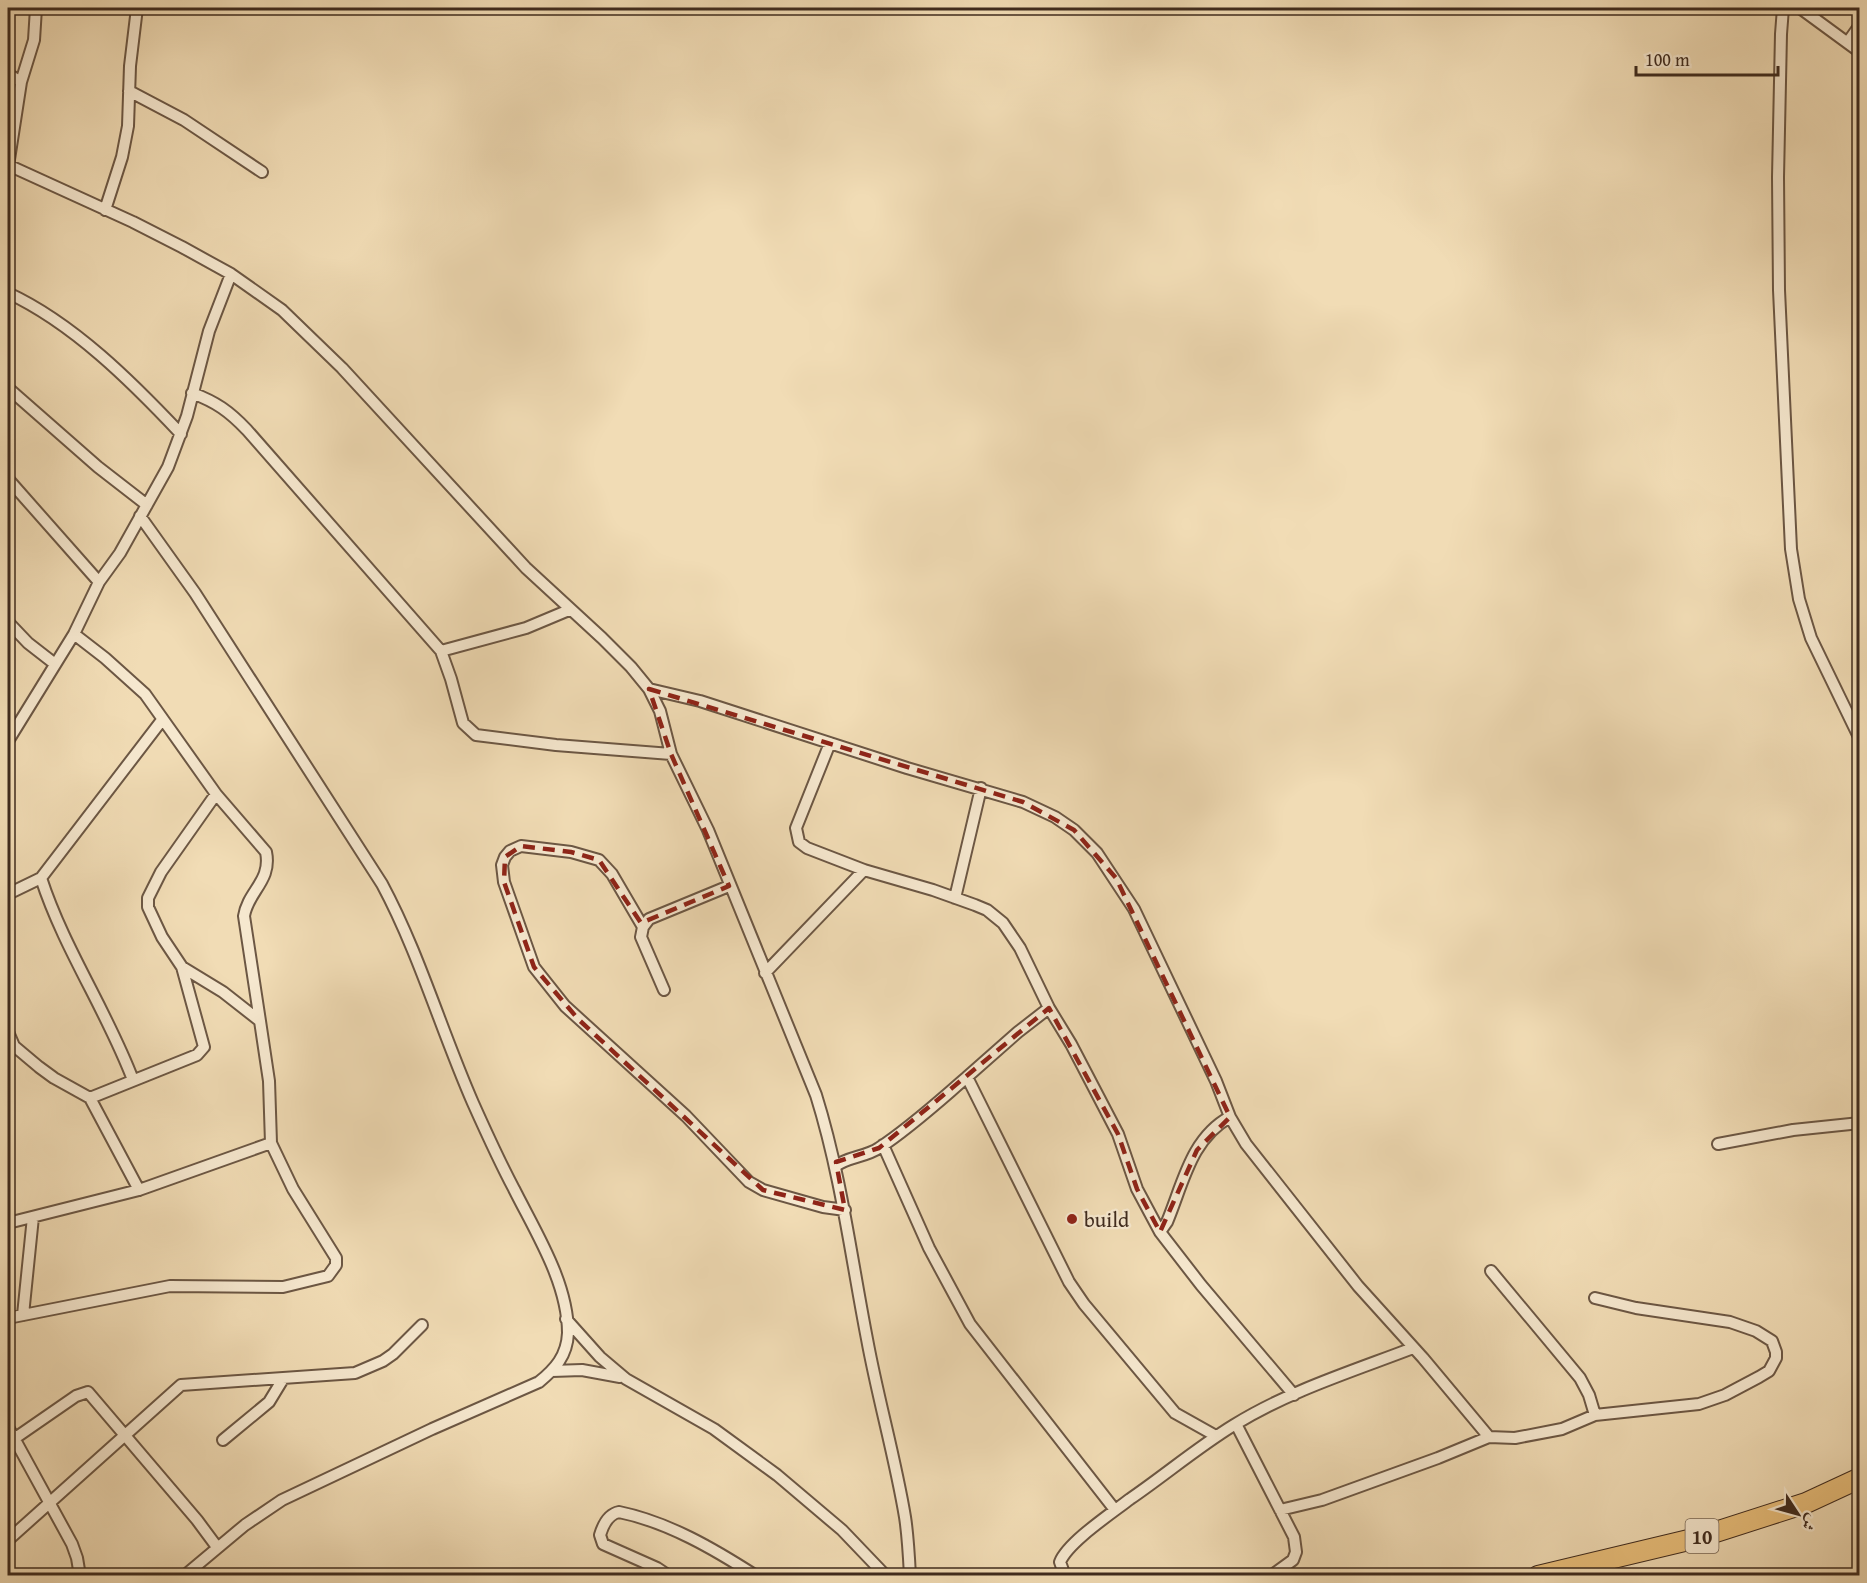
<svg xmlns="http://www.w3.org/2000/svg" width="1867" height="1583" font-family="'Gentium Book Plus',Amiri,serif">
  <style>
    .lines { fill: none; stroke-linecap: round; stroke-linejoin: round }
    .street-casing { stroke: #6c5744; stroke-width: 14 }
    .highway-casing { stroke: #3f2b1e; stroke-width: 22 }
    .street { stroke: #f6e8cf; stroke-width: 10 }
    .highway { stroke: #e8be7a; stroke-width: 20 }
    .marked { fill: none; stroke: #8f2418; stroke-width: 4.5; stroke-dasharray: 12 8; stroke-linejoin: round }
    .poi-dot { fill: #8f2418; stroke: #f6e8cf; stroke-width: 2 }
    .labels { text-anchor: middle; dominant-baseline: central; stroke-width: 4.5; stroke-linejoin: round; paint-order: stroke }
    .shield { fill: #f6e8cf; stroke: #766453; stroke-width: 1.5 }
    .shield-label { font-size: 20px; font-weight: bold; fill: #3f2b1e }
    .poi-label { font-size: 21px; fill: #3f2b1e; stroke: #f6e8cf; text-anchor: start }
  </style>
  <rect width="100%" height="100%" fill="#f1dcb5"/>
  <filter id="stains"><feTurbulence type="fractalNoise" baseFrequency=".00333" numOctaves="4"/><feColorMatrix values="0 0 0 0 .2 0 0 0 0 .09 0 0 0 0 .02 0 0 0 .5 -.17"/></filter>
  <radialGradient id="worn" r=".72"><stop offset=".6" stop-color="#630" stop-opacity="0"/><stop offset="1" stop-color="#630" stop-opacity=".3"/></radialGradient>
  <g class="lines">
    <g class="street-casing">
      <path id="street" d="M1783,8L1781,34L1778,177L1779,290L1791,549L1799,599L1811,638L1860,739
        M1800,8L1860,52
        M1848,42L1860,25
        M8,74L21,82
        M129,91L184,120L262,172
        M8,165L133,222L182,247L231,274L282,310L342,368L526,568L602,638L631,667L649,689L660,711L671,754L708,830L816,1095C841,1175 851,1257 867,1339C878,1399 895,1457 905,1517C908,1536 909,1556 910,1576
        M8,166L21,82L34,40L36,8
        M105,210L122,157L128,126L130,66L137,8
        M8,293C73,323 132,382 181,434
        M8,388L98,467L147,505
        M192,393C216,402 229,411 247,430L441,651L451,679L463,723L476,735L556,745L671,754
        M8,479L99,582
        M140,516L195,593L382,884C419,953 441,1030 473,1103C486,1132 499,1161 514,1189C536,1233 568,1283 568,1333C567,1356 555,1369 539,1382L432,1429L282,1500L245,1525L184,1576
        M8,622L28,643L55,664
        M74,634L105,658L145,694L216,794L161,872L148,898V907L162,937L182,967L204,1047L197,1055L90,1098
        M441,651L526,628L569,610
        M649,689L700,701L907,768L1023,802L1055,817L1074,830L1097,853L1134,909L1216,1081L1230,1117L1246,1144L1358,1286L1423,1358L1489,1437
        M8,741L74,634L99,582L120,553L168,467L187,416L209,331L231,274
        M830,743L796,828L799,842L807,848L864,870L933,890L975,905L987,910L1003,923L1020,948L1049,1008L1071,1044L1118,1134L1137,1189L1160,1232L1201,1285L1294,1395
        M216,794L266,852C272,881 248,891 244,916L260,1021
        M8,894L41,878
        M955,898L981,788
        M643,927L612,874L599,860L571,852L521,846L510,851L505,857L502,865L504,882L534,967L565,1006L686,1116L749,1182L763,1190L823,1207L845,1210
        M765,973L864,870
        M664,990L641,937L643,927L649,919L729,886
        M1049,1008L1018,1032L967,1077L1069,1282L1084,1304L1175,1413L1216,1436
        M8,1032L14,1046L39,1067L54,1078L90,1098L139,1190
        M133,1080C107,1011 64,949 41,878L162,720
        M1718,1144L1793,1130L1860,1123
        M883,1145L929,1248L970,1324L1115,1510
        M836,1166C847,1157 866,1157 879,1148C911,1127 939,1101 967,1077
        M8,1223L139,1190L271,1143
        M1160,1232L1167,1222C1183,1184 1191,1138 1230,1117
        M1595,1298L1636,1308L1730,1322L1756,1331L1772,1341L1776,1352V1358L1769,1371L1759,1377L1725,1395L1699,1404L1595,1415
        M23,1315L33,1217
        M8,1318L170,1286L283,1287L328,1276L336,1265V1258L293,1189L271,1143L269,1081L260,1021L223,992L182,967
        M566,1319L600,1357L626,1379L714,1429L777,1475L842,1530L886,1576
        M552,1371L582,1370L620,1377
        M1236,1424L1294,1537L1296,1552L1293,1560L1271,1576
        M8,1427L72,1544L77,1558L80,1576
        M223,1440L269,1402L283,1379
        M8,1443L76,1396L88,1392L197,1520L217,1547
        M1280,1510L1322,1500L1438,1458L1489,1437L1515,1438L1562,1429L1595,1415L1589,1395L1580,1378L1491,1271
        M8,1540L181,1385L355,1373L383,1361L393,1354L422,1325
        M669,1576L657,1568L603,1544L600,1535C603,1525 609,1514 619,1512C668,1522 714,1549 756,1576
        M1065,1576L1060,1562C1068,1542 1112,1513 1130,1499C1165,1475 1198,1447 1234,1425C1289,1391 1353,1371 1413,1348"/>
    </g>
    <g class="highway-casing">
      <path id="highway" d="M1538,1576L1697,1538L1806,1503L1860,1478"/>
    </g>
    <use href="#street" class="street"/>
    <use href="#highway" class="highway"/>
  </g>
  <path class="marked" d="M649,689L1023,802L1074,830L1116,878L1230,1117L1197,1150L1160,1232L1137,1189L1118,1134L1049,1008L879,1148L836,1162L845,1210L763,1190L578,1019L534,967L504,882L505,857L521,846L571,852L599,860L641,923L729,886L671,754Z"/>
  <circle class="poi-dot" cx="1072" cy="1219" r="6"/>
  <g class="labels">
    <rect class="shield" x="1685.5" y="1519" width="33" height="34" rx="4.5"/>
    <g class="shield-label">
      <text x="1702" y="1536">10</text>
    </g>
    <g class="poi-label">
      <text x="1084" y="1219">build</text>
    </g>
  </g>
  <rect width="1867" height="1583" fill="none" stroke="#f1dcb5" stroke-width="30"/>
  <rect x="9" y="9" width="1849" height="1565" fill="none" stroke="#3f2b1e" stroke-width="3"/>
  <rect x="15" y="15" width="1837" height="1553" fill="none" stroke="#3f2b1e" stroke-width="1.5"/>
  <g transform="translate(1798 1514) rotate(126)" stroke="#f6e8cf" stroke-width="4.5" paint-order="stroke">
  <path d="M0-4.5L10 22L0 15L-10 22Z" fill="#3f2b1e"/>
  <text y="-9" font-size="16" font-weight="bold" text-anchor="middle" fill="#3f2b1e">ش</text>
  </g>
  <path d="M1636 66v9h142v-9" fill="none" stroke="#3f2b1e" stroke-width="3"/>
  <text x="1645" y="66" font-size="18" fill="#3f2b1e" stroke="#f6e8cf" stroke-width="4.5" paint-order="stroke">100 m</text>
  <rect width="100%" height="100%" filter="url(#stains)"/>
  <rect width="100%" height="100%" fill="url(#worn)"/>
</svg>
